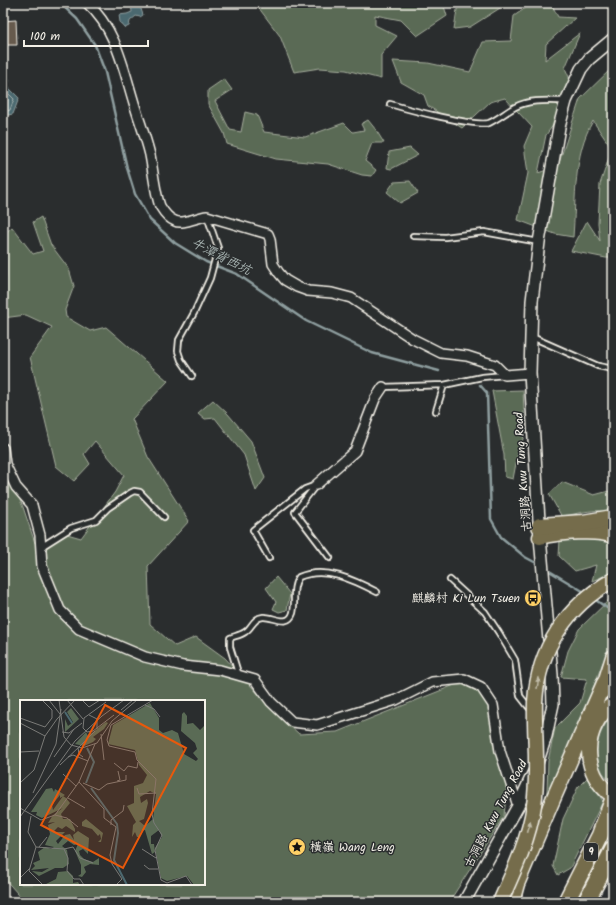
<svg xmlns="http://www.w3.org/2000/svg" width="616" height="905" font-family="Kalam,'LXGW WenKai TC',sans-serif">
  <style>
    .green { fill: #5a6b55; stroke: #a7ae9e; fill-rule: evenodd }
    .water { fill: #4c6970; stroke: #8f9fa0 }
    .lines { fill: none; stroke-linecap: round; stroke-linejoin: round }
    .shore { stroke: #b1bbb8; stroke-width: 1 }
    .stream { stroke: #8f9fa0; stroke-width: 2.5 }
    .building { fill: #665a4d; stroke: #f4f1e8 }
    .service-casing { stroke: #f4f1e8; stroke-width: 8 }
    .minor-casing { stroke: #f4f1e8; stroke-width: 12 }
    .tertiary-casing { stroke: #f4f1e8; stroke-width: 14 }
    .primary-casing { stroke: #f4f1e8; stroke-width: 17 }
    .motorway-casing { stroke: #f4f1e8; stroke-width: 19 }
    .service { stroke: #2a2d2e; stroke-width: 4.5 }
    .minor { stroke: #2a2d2e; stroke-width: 9 }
    .tertiary { stroke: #2a2d2e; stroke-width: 11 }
    .primary { stroke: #746c4b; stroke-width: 14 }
    .motorway { stroke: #746c4b; stroke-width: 16 }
    .primary-bridge-casing { stroke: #f4f1e8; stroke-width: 17; stroke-linecap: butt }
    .primary-bridge { stroke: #746c4b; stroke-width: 14 }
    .oneway { fill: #c1bca9 }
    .labels { text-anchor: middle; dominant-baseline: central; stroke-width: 3; stroke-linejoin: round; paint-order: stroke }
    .shield { fill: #2a2d2e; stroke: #b7b6b0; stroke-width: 1 }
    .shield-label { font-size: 11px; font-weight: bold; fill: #f4f1e8 }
    .street-label { font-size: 12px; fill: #f4f1e8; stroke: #2a2d2e }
    .poi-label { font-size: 12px; fill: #f4f1e8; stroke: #2a2d2e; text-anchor: end }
    .water-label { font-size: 13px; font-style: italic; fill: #a8b4b2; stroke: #2a2d2e }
    .inset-river { fill: none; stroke: #4c6970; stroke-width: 2 }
    .inset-road { fill: none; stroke: #7b7b78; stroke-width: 1 }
    .view { fill: #e8590c; fill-opacity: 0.15; stroke: #e8590c; stroke-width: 2 }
    .inset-edge { fill: none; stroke: #f4f1e8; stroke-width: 2 }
  </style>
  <rect width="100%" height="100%" fill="#2a2d2e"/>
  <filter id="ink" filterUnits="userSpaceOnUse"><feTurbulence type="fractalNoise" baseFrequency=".025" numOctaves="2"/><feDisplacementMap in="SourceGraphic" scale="8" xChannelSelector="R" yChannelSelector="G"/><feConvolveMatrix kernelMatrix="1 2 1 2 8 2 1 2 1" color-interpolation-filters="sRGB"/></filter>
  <g filter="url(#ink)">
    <path class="green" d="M255,3H336L337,7L352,3H443L447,16L417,36L401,20L375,15V25L397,36L381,55V79L346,70L320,68L294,72L280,36Z
      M458,3H508L470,27L454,29Z
      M529,3H551L558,17L575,18L546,44L545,60L580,33L565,68L576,93L546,135L538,173L558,166L580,99L613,67V258H606L571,251L587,221L600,241L598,223L600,184L612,149L593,121C573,154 576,200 573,237L555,234L518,220L528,173L524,146L532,127L505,98L490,102L462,128L428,106L424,95L401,82L393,61L428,63L470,72L483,42L511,41L514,16L530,5Z
      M224,79L232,90L215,101L230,130L241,132L245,112L257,115L264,132L305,137L344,123L353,132L364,130L361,124L368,120L376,130L384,143H372L365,161L376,170L372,176L362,175L328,164L276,159L227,144L224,133L208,104V90Z
      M410,148L418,155L391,169L387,168L389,152Z
      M410,181L418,193L400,203L387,192L394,182Z
      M41,217L51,245L69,269L74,286L65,310L66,317L90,331L106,327L168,381L132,419L148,457L189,521L148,566L150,624L175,646L196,637L225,658L275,712L299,734L337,732L457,684L478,685L499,724L508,774L504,816L449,902H25L3,877V462L23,507L35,543L46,546L67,534L81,538L115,492L124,475L95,441L84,454L90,464L74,481L56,466L30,357L52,327L26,315L3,318V284L6,276V260L3,250V235L12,227L33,254L43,251L33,222ZM21,701H204V884H21Z
      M523,390L525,433L518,453L513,479L505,477L504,455L492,391Z
      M213,400L228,414L251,441L265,478L256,491L244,455L215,418L205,419L198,413Z
      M562,482L594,495L613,490V516C604,505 574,514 562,517L549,494Z
      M613,537V562H609L613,572L592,581L596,565L575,571L559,556L560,540Z
      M276,577L290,594L287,610L279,612L273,609L276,602L266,588Z
      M613,596V666L603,662L589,699L590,718L566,764L557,808L542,812L547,791L548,761L555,728L580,703L587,679L561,677L568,651L579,629Z
      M613,716V779L612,783C609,780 606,777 603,773C592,754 597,730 613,716Z
      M587,778L603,801L570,868L558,875L553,866L563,819L578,787Z"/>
    <path class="water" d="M131,3H140V6L143,15L140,17L136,16L130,21L129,26L125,28L120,22L119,15L127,14L132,12Z
      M3,77H7L9,80L8,87L19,98L13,114L3,116Z"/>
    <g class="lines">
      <path class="shore" d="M3,81L5,82L4,89L14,99L10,110L3,113"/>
      <path class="stream" d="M60,3L77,19L95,45L105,72L127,168L135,194L150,220L175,243L206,262L237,274L306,321L372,353L439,371
        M480,385L487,393L491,519L501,537L525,557L538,564
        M546,569L586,593
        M593,598L607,608"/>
    </g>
    <path class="building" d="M16,20L17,45H3V21Z"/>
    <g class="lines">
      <g class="service-casing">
        <path id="service" d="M390,104C407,109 475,127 489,123C498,119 506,112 515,107C531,99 549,101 566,101
          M413,236L445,237L484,232L539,242
          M532,337L598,366L613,369
          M192,376L181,360L178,351L179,340L194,313L210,278L218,248L207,216
          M383,387L444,385L482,377L505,375
          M436,411L444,385
          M316,485L295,512L330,558
          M41,547L71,528L96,520L108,508L130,493L134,491L140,492L164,517
          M269,558L253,530L305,489L316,485
          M450,580L485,612L499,633L515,660L520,696L531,710
          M239,676L230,647V638C235,636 241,635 245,632C252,628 253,618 263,617C273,616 288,628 293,613C296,601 291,587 299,577C325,566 354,580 377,592"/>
      </g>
      <g class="minor-casing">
        <path id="minor" d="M87,3C116,29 123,67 134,103C139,120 146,138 150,155C153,170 155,193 160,206C163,211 169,219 175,221C182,225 197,217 207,216L268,234L270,239L273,264L279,273L285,280L297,287L308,291L332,293L351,298L413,339L441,353L467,356L495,365L505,375L530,373
          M3,448L5,464L16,487L32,505L40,535L42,566L60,610L79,629L145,657L183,666L220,670L255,680L271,702L292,722L317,725L396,700L432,682L464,679L481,687L493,705L500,751L518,806
          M316,485L355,451L375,399L383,387"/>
      </g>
      <g class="tertiary-casing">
        <path id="tertiary" d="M464,902L518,806L536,767L546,736L553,704L552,675L540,537L530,373L532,301L539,242L559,127L566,101L581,69L589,59L613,39"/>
      </g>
      <g class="primary-casing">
        <path id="primary" d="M540,537C558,533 597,529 613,536
          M602,692L613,657
          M613,704C582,726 580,774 613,796
          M512,902L517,884L551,804L604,683"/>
      </g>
      <g class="motorway-casing">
        <path id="motorway" d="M540,526L583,523L613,518
          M566,902L600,835L613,800
          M586,902L613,850"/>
      </g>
      <use href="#service" class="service"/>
      <use href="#minor" class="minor"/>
      <use href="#tertiary" class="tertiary"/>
      <use href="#primary" class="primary"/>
      <use href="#motorway" class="motorway"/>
      <g class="primary-bridge-casing">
        <path id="primary-bridge" d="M500,902C514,871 529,839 534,805C539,771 534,737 535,702C538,649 567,606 613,580"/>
      </g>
      <use href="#primary-bridge" class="primary-bridge"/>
    </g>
    <defs><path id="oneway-solid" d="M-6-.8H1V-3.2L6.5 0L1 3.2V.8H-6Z"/></defs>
    <g class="oneway">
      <use href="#oneway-solid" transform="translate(538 683) rotate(-80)"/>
      <use href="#oneway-solid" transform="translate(529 827) rotate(-76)"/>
    </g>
  </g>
  <defs>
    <g id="bus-disc" transform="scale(0.9)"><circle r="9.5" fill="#ffd166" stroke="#2a2d2e"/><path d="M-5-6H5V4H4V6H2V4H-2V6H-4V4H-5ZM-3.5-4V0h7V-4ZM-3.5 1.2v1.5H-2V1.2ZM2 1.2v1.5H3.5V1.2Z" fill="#111"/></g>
    <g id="sight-disc" transform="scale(0.9)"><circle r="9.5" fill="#ffd166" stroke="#2a2d2e"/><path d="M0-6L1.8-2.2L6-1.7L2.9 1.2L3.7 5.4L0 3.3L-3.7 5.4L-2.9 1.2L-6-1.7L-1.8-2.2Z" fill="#111"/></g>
  </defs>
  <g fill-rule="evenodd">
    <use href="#bus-disc" x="533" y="598"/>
    <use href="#sight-disc" x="297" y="847"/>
  </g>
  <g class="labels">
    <rect class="shield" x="584" y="843" width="14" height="18" rx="3"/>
    <g class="shield-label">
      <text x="591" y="852">9</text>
    </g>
    <g class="street-label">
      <text transform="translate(523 472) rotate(-94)">古洞路 Kwu Tung Road</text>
      <text transform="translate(496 814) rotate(-62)">古洞路 Kwu Tung Road</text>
    </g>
    <g class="poi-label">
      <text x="520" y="598">麒麟村 Ki Lun Tsuen</text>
      <text x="310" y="847" text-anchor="start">橫嶺 Wang Leng</text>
    </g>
    <g class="water-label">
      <text transform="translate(221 257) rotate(27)">牛潭背西坑</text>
    </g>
  </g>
  <g transform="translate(20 700)">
    <rect width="185" height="185" fill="#2a2d2e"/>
    <path d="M130,3L139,18V30L143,33L152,30L158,33L164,54L176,61L178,59L173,53L177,49L175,43L161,31L162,14L164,12L167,16V24L173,23L180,30L185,25V185H174L167,176L147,181L141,178L135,148L142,137L139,130L131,136V144H134L135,152L132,154L125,130L121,131L119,137H117L115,132L112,137L113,125L116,122L107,106L114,103V86L123,83L127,75L119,65L115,50L88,44L93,25ZM130,91L136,94L133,119L125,126L119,121L124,119L128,103L127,99L121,103L120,97ZM51,8L59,19L45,32V19L48,26L53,22L47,12ZM86,22L88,23L84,29L73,37L76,39L73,42L64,46L55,44L66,32L68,36ZM32,88L34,92L35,89L45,95L40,98V95L32,105L33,110L43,96L46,98L50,103L41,114L43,119H50L55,129V132L46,126L42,129L38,127L33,132H45L36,141L38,144L45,135L50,134L54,140L53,135L58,131L69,138L68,154L63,149L59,151L60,155L64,159L73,162L79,158V165L70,164L64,167L66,172L62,177L58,176L61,174V165L55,151L58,144L54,145L48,141L42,146L47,150L49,164L43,168H35L19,176L12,171L22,172L29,168L11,170L15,166L13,163L20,160L18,152L25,147L31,149L34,147L25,145L30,134L28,125L35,122L28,123L33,115L43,108L22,118L16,115L17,112H11L26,89ZM66,119L83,133L81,142H78L81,139L80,134L78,136L72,129L62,126V122ZM48,171L53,176V183L58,182L60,185H24L36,179L38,172Z" fill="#5a6b55" fill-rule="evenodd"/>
    <path class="inset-river" d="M45,12L52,23M66,83L74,62L67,48M71,88L97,124L98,133L94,160L107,185"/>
    <path class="inset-road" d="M29,0L40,14M39,0L44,37L51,45L62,48L77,43L92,21L117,0M47,0L63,19M62,0L69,7L80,0M86,2L64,18L63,28L67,32L73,31L94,15M125,5L134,9L140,17M101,10L113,0M69,15L77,19V29M0,18L25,27L32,18V10L22,0M0,23L25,36M91,25L87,40L89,46L115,52L117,60L136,79L132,114L134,123L142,135L135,150L141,180L147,183L166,176L172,185M91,25L133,0M42,32L49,33L62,23M81,34L84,60M0,52L19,51M34,57L54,29M48,57L53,55L68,61M63,57L59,54L58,48L75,31M94,63L104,71L108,66L117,68L118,62M40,65L60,46M43,74L56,86M97,81L100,80L98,71M59,82L84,109V118L96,127L90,155L92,164L102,179L96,185M0,83L14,70L25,36L37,19L55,0M63,83L79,90L87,84L106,80V75M117,88L119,94L136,93M13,93L36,44L41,9M48,98L65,108M0,108L21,120L35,115L59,82L75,44M35,115L47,118L58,127M11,116L8,132L16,147L9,171L23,185M0,117L55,41L82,16L104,0M91,125V120L103,111L104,105M16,147L44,149L48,158L47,171L54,179H60L64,185M19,147L27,137M44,149L53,147L60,158L73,163M122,149L136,158M124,165L129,169H138M0,178L10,168"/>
    <path class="view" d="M85,5L166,48L103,168L21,125Z"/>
    <rect width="185" height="185" class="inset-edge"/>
  </g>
  <rect width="616" height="905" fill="none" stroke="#2a2d2e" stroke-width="16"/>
  <rect x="8" y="8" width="600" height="889" fill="none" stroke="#f4f1e8" stroke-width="1.5" filter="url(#ink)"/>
  <path d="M24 40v6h124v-6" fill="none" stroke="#f4f1e8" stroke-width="2"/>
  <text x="30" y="40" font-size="12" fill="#f4f1e8" stroke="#2a2d2e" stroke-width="3" paint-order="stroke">100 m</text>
</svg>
